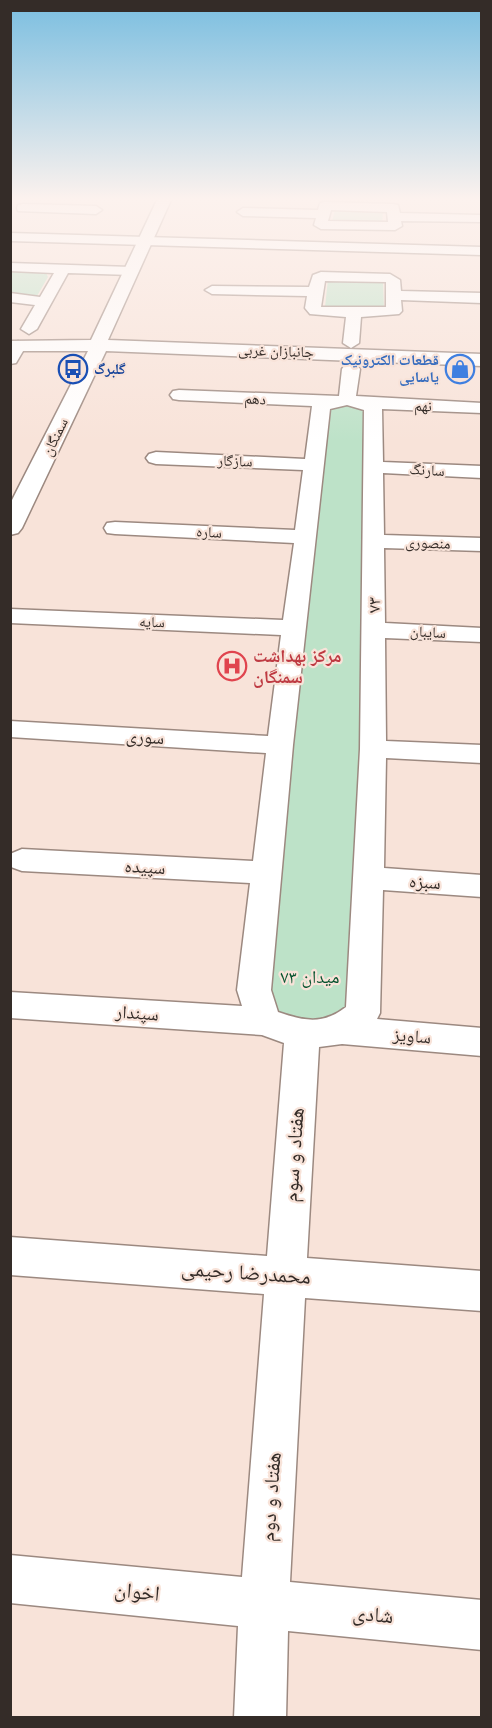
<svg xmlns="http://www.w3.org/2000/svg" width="492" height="1728" font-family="'Varela Round','Noto Naskh Arabic',sans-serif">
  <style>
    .green { fill: #bde2c8 }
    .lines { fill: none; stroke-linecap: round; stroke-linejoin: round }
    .street-casing { stroke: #9c8980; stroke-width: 3 }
    .secondary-casing { stroke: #9c8980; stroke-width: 3 }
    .street { fill: #fff; fill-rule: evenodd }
    .secondary { fill: #fff; fill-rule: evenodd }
    .labels { text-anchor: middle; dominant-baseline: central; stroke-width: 4.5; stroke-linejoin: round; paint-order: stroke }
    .far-street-label { font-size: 15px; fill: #342c28; stroke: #f8e3d9 }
    .far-shop-label { font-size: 15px; font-weight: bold; fill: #366cbe; stroke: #f8e3d9; text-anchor: end }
    .far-transit-label { font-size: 15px; font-weight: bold; fill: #164399; stroke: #f8e3d9; text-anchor: start }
    .street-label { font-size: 18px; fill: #342c28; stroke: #f8e3d9 }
    .health-label { font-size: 18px; font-weight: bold; fill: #be3a42; stroke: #f8e3d9; text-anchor: start }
    .park-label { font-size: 18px; fill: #06532e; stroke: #f8e3d9 }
    .near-street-label { font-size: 21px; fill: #342c28; stroke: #f8e3d9 }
  </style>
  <rect width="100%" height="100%" fill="#f8e3d9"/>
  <path class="green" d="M335,209L383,210L382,224L332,222Z
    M11,269L46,273L48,277L37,296L11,292Z
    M328,279L383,281L384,309L325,307Z
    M331,402L373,408L363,1013L340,1030L264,1021L268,873Z"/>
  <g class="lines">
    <g class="street-casing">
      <path id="street" d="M325,202L393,204L398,205L400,213L479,215L482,216V222L401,221L402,226L395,230L321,229L314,225L316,218L243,216L237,212L243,208L318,210L320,203ZM331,210L387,212L388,222L328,221Z
        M23,204L96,206L102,210L96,214L18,211L17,208L18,205Z
        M10,233L482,247V255L10,241Z
        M10,263L131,267L138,271L131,275L68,273L37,329L29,334L21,329L35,305L10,302V293L40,297L54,273L10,271Z
        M321,272L390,274L400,280L401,291L482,293V303L401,300L402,311L399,314L361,317L359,343L351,348L343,343L346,317L310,314L305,308L307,296L212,294L205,290L212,286L309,287L313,275ZM325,281L386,282V307H321Z
        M18,341L26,346L16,363L10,364V345Z
        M351,364L357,365L360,369L356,396L482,403V413L382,409L383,462L482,466V478L383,473L384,535L482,538V551L384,548L385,623L482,628V642L385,638L386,741L482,745V763L386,758L384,868L482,875V897L383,890L380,1013L377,1019L482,1028V1056L342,1044L319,1047L307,1258L482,1271V1311L305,1298L290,1582L482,1600V1650L288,1631L286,1718H234L238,1626L10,1603V1555L242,1577L264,1294L10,1275V1237L267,1256L284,1043L262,1035L10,1018V992L242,1006L237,990L250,883L22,871L11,867L10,854L22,849L253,861L266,753L10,737V721L268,736L281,635L10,623V609L283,620L294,543L115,534L107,533L104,528L107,523L115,522L295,530L303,470L156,464L149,462L146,458L149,454L156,452L305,459L312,406L179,400L173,399L170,395L173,391L179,390L339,396L342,369L345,365ZM347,405L364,410L360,749L346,1007C323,1025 304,1021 278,1012L271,990L293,745L330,409Z"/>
    </g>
    <g class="secondary-casing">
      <path id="secondary" d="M157,200H171L108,340L482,354V366L106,351L22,528L18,533L10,535V504L88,351H10V341L91,340Z"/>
    </g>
    <use href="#street" class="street"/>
    <use href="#secondary" class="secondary"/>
  </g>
  <linearGradient id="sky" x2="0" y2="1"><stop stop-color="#7abee0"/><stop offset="0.45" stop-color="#fcf2ee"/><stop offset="1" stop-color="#fcf2ee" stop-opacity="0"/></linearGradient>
  <rect width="492" height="442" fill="url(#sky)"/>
  <defs>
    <g id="bus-ring" transform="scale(1.5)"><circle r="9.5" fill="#f8e3d9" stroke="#1a4fb4" stroke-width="1.5"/><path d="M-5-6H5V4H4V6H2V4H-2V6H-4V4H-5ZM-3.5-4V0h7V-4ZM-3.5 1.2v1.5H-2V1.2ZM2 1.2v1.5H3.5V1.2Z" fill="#1a4fb4"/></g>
    <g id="shop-ring" transform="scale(1.5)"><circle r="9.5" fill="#f8e3d9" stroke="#3f7fe0" stroke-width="1.5"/><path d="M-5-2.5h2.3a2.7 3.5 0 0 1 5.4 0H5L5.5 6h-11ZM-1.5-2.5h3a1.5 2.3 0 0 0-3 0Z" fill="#3f7fe0"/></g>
    <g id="hospital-ring" transform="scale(1.5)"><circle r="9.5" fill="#f8e3d9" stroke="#e0444e" stroke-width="1.5"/><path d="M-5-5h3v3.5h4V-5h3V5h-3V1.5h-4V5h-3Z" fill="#e0444e"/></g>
  </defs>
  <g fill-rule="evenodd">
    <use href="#bus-ring" x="73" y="369"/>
    <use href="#shop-ring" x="460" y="369"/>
    <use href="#hospital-ring" x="232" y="666"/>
  </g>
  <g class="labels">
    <g class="far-street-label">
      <text transform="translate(276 351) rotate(2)">جانبازان غربی</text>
      <text transform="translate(255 399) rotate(3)">دهم</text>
      <text transform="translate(423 406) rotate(2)">نهم</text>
      <text transform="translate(55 437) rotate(-64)">سمنگان</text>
      <text transform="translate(235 461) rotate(2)">سازگار</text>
      <text transform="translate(427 470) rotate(3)">سارنگ</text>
      <text transform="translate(209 532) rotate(3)">ساره</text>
      <text transform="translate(428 543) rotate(2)">منصوری</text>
      <text transform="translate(152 622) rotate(2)">سایه</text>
      <text transform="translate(428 632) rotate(3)">سایبان</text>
    </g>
    <g class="far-shop-label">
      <text x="439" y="360">قطعات الکترونیک<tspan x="439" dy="17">یاسایی</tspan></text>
    </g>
    <g class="far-transit-label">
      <text x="94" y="369">گلبرگ</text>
    </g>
    <g class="street-label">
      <text transform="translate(374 605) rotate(-90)">۷۳</text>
      <text transform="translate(145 737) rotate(3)">سوری</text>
      <text transform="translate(145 867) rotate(3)">سپیده</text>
      <text transform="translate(425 882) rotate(4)">سبزه</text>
      <text transform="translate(137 1013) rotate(4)">سپندار</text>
      <text transform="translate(412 1036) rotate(5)">ساویز</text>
    </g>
    <g class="health-label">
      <text x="253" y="656">مرکز بهداشت<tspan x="253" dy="21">سمنگان</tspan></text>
    </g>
    <g class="park-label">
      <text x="310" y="977">میدان ۷۳</text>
    </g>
    <g class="near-street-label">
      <text transform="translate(294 1155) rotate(-86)">هفتاد و سوم</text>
      <text transform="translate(246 1273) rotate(4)">محمدرضا رحیمی</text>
      <text transform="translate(271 1497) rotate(-86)">هفتاد و دوم</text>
      <text transform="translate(137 1592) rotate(6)">اخوان</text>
      <text transform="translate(373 1615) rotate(5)">شادی</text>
    </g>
  </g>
  <rect width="492" height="1728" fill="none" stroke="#342c28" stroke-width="24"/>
</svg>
